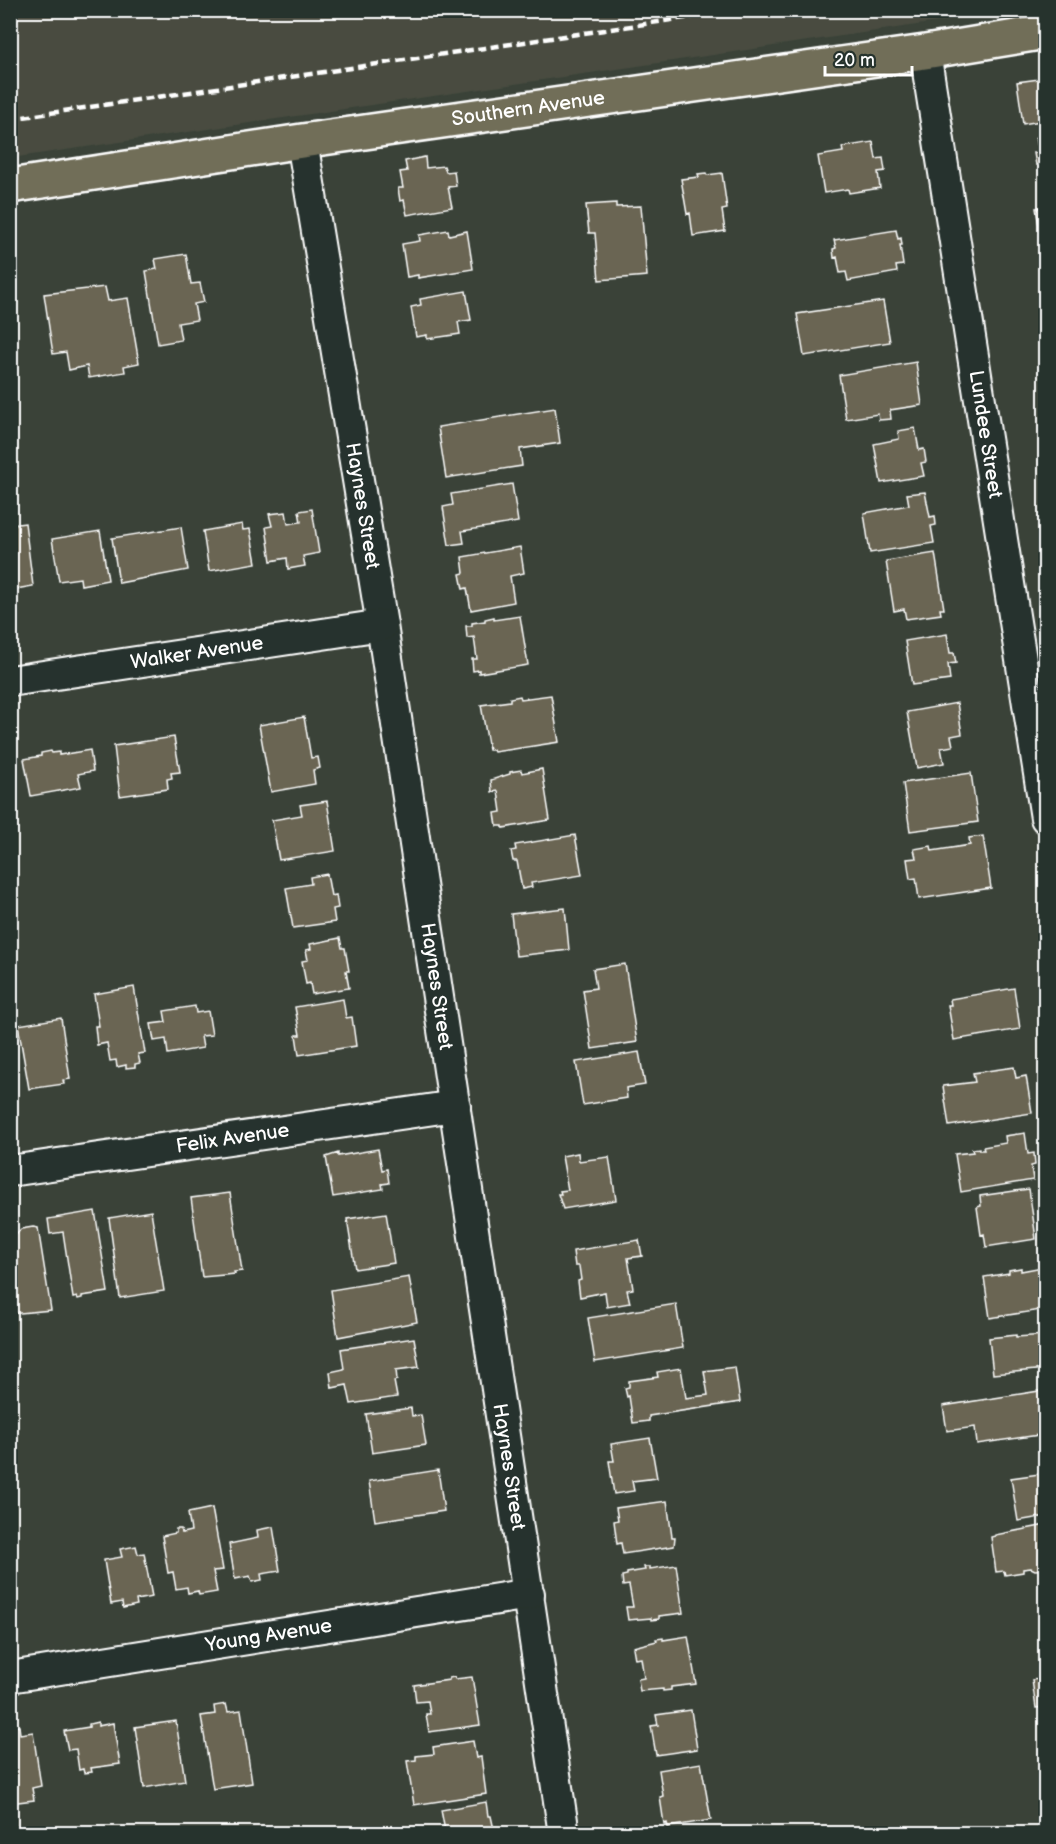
<svg xmlns="http://www.w3.org/2000/svg" width="1056" height="1844" font-family="'Balsamiq Sans',sans-serif">
  <style>
    .built { fill: #484c40 }
    .building { fill: #6a6552; stroke: #fff; stroke-width: 1.5 }
    .lines { fill: none; stroke-linecap: round; stroke-linejoin: round }
    .minor-casing { stroke: #fff; stroke-width: 34 }
    .major-casing { stroke: #fff; stroke-width: 38 }
    .minor { stroke: #26332d; stroke-width: 30 }
    .major { stroke: #716e59; stroke-width: 33 }
    .rail { stroke: #fff; stroke-width: 4.5; stroke-dasharray: 9 4.5; stroke-linecap: butt }
    .labels { text-anchor: middle; dominant-baseline: central; stroke-width: 4.5; stroke-linejoin: round; paint-order: stroke }
    .street-label { font-size: 20px; fill: #fff; stroke: #26332d }
  </style>
  <rect width="100%" height="100%" fill="#3a4238"/>
  <filter id="ink" filterUnits="userSpaceOnUse"><feTurbulence type="fractalNoise" baseFrequency=".0167" numOctaves="2"/><feDisplacementMap in="SourceGraphic" scale="12" xChannelSelector="R" yChannelSelector="G"/><feConvolveMatrix kernelMatrix="1 2 1 2 8 2 1 2 1" color-interpolation-filters="sRGB"/></filter>
  <g filter="url(#ink)">
    <path class="built" d="M11,10H1012V11L11,158Z"/>
    <path class="building" d="M1046,78V120L1023,124L1017,82Z
      M1046,136V186H1044L1041,164L1036,165L1034,153H1039L1036,137Z
      M873,142L876,159L883,158L885,171L878,172L880,188L849,193L848,189L824,193L818,156L843,152L842,147Z
      M425,157L426,168L444,166L446,172L454,171L456,186L448,187L452,207L407,215L404,200L400,201L398,188H403L400,172L407,171L405,161Z
      M706,173L707,175L722,173L727,209L722,210L725,231L693,236L690,213L687,214L681,179L699,177L698,174Z
      M616,203V207L641,206L647,276L599,280L595,233H589L586,205Z
      M1046,207V243L1042,244L1036,208Z
      M448,230L449,235L467,231L473,269L418,278V275L407,277L402,244L420,241L419,235Z
      M896,230L898,239L901,238L902,245H900L903,265L896,266L897,272L848,281L846,272L840,273L837,257L834,258L833,249L836,248L834,240Z
      M186,254L191,284L200,283L204,302L194,304L197,320L178,323L181,340L158,344L146,271L157,269L155,259Z
      M105,287L108,301L128,298L139,363L124,366L125,372L89,378L87,366L69,370L66,352L53,354L44,294Z
      M466,291L471,320L458,322L460,334L427,339V335L416,337L411,307L421,305L420,299Z
      M883,301L890,342L804,356L797,314Z
      M916,362L922,405L890,410L891,419L879,420L878,414L846,419L839,375Z
      M555,408L560,443L520,449L522,466L446,478L438,427Z
      M915,428L919,450L924,449L926,462L921,463L924,476L881,483L874,444L899,439L898,431Z
      M512,484L518,522L462,531L464,543L449,545L443,507L453,505L451,494Z
      M925,492L930,517L935,516L936,525L931,526L934,543L870,553L864,513L909,505L907,494Z
      M312,509L319,553L303,556L305,566L288,569L287,558L271,561L266,527L272,526L269,514L286,512L288,524L301,522L299,511Z
      M25,523L33,586L10,590V525Z
      M242,524L243,530L250,529L256,563L209,571L203,531Z
      M181,527L188,570L119,583L112,538Z
      M100,531L108,580L81,585L80,578L59,581L52,539Z
      M520,547L524,573L510,576L514,602L471,610L467,588L463,589L460,574L464,573L462,557Z
      M935,553L944,609H940L941,614L906,619L904,609L894,611L886,561Z
      M520,616L528,665L479,673V670L473,671L472,659H477L474,637L467,638L466,626H472V623L485,621V619L494,617V620Z
      M947,634L950,653H954L956,663L948,664L950,680L912,685L905,641Z
      M551,695L559,742L494,752L493,750H489L481,705L510,701V698L520,696L521,699Z
      M957,703L962,734L951,736L953,746L941,748L944,763L917,768L907,712Z
      M304,717L311,758L318,757L320,768L313,770L315,784L271,792L259,725Z
      M174,737L180,772L171,773L172,778L167,779L168,789L120,796L114,746Z
      M90,750L93,771L78,774L81,787L31,796L24,759L41,756V753L51,751L52,753L59,752V755Z
      M542,769L550,820L503,828V826H497L495,813L501,812L498,791L492,792L491,780L510,774V772L521,770L522,773Z
      M971,773L978,822L910,831L903,783Z
      M327,801L335,851L279,860L272,820L302,815L300,805Z
      M575,835L582,875L531,883L532,887L522,889L517,861H513L511,851L516,850L515,845Z
      M983,836L991,888L919,899L916,878L910,879L907,859L916,858L914,849L931,846L932,851L970,845L969,838Z
      M327,874L331,896L336,895L338,908L333,909L335,922L293,928L286,888L311,884L310,877Z
      M565,908L569,950L516,956L511,914Z
      M340,938L342,948H345L349,971H346L349,988L312,994L310,983L306,984L302,961L308,960L306,950L311,949L310,944Z
      M625,964L637,1042L592,1049L583,990L596,988L593,969Z
      M134,987L145,1053L138,1054L140,1063L135,1064V1067L126,1068V1065L117,1067L116,1060L110,1061L107,1043L97,1045L95,1026H99L94,994Z
      M1014,988L1020,1029L954,1040L948,1005H951L950,999Z
      M343,999L346,1018L352,1017L356,1046L299,1055L296,1035H300L295,1007Z
      M195,1006L196,1013L208,1011L212,1035L201,1036L203,1048L168,1054L166,1039L154,1041L151,1024L166,1022L164,1011Z
      M61,1018L70,1079L63,1080L64,1084L29,1089L18,1025Z
      M639,1052L645,1085L626,1088L627,1098L583,1105L576,1062Z
      M10,1061L15,1090H10Z
      M1014,1067L1016,1078L1026,1076L1032,1113L949,1126L943,1086L975,1082L973,1073Z
      M1025,1133L1028,1154L1034,1153L1035,1165L1031,1166L1033,1180L961,1192L955,1154L973,1152L972,1149L979,1148V1150H984L983,1147L1006,1143L1005,1136Z
      M378,1149L382,1170L387,1169L389,1183L382,1184L383,1189L333,1197L326,1157L338,1153V1156Z
      M578,1153L579,1161L609,1157L616,1200L563,1209L558,1194H561L560,1191L568,1190L562,1156Z
      M1029,1189L1036,1239L986,1247L984,1234L981,1235L977,1207L981,1206L980,1196Z
      M230,1193L242,1271L234,1272L235,1274L202,1277L191,1198Z
      M95,1211L108,1292L82,1296V1298L78,1299L77,1297L73,1298L63,1232L50,1234L48,1219Z
      M151,1211L164,1291L120,1298L109,1218Z
      M386,1213L394,1263L355,1269L347,1219Z
      M33,1227L38,1228L51,1310L10,1314V1234L17,1233L21,1229Z
      M639,1240L642,1256L628,1258L633,1289L627,1290L630,1303L607,1307L605,1292L580,1297L578,1281L581,1280L579,1266H575L573,1251Z
      M1042,1267L1044,1276H1046V1309L990,1318L984,1277L1009,1273V1270L1021,1268V1271Z
      M409,1277L417,1322L338,1337L331,1290Z
      M676,1304L683,1348L595,1362L588,1318Z
      M1016,1335V1337L1046,1335V1369L993,1374L989,1338Z
      M414,1338L419,1367L396,1370L397,1380L394,1381L397,1397L351,1404L347,1385L332,1388L330,1372L344,1369L341,1349Z
      M735,1367L740,1402L649,1416V1421L633,1423L629,1396L627,1397L625,1388L629,1387V1381L658,1377L657,1372L681,1368L686,1398L708,1395L704,1371Z
      M1046,1390V1434L977,1444L975,1427L947,1431L943,1406Z
      M411,1408L412,1416L421,1415L426,1445L372,1453L366,1414Z
      M650,1438L657,1478L632,1481L634,1491L614,1494L609,1461H614L611,1444Z
      M438,1470L444,1511L375,1521L369,1481Z
      M1046,1473V1516L1018,1521L1011,1478Z
      M667,1501L672,1537H675L674,1546L623,1554L621,1543L617,1544L614,1521L618,1520L616,1508Z
      M212,1508L223,1570L213,1571L217,1592L199,1595L198,1591L188,1593L187,1587L176,1589L173,1572L168,1573L162,1536L176,1533V1529H181L182,1533L191,1531L188,1513Z
      M1046,1525V1569L1035,1570L1031,1568L1023,1569V1572L1005,1575L1004,1571L996,1572L991,1537L995,1536V1535Z
      M273,1527L280,1571L261,1574L262,1580L252,1582L250,1576L235,1579L229,1544L258,1538L257,1530Z
      M136,1546L138,1554L144,1553L152,1597L136,1600L137,1605L123,1608L122,1602L111,1604L104,1560L122,1557L120,1549Z
      M676,1565L683,1613L659,1616V1619L651,1620V1618L628,1620L626,1607H633L629,1585L623,1586L622,1576L627,1575V1573L645,1570L644,1567H650V1569Z
      M688,1636L696,1684L671,1687V1690L663,1691V1689L640,1691L638,1679L644,1678L641,1658L635,1659L633,1647L657,1641L656,1639L663,1638V1640Z
      M454,1677L455,1679L472,1677L480,1725L429,1732L426,1714H430L428,1701L416,1702L414,1685L449,1680V1678Z
      M1046,1678V1707L1036,1708L1032,1680Z
      M226,1704L228,1712L241,1710L252,1783L213,1789L201,1716L215,1714L214,1706Z
      M691,1710L697,1749L656,1755L651,1726L658,1725L656,1715Z
      M176,1721L185,1781L144,1788L135,1727Z
      M98,1722V1726L113,1723L120,1764L91,1768L92,1772L84,1773L83,1769L79,1770L76,1749L68,1750L64,1731L89,1727V1724Z
      M19,1726L20,1734L33,1732L41,1786L32,1788L34,1800L10,1803V1727Z
      M473,1741L476,1758L481,1757L486,1794L414,1805L407,1761L416,1760V1756L434,1754L433,1747Z
      M701,1763L711,1820L668,1827L667,1823L664,1824L660,1797L663,1796L659,1770Z
      M486,1802L488,1816H491L495,1834H434L445,1831L441,1810Z"/>
    <g class="lines">
      <g class="minor-casing">
        <g id="minor">
          <path id="s1" d="M925,52L1046,818"/>
          <path id="s2" d="M302,141L382,625L564,1834"/>
          <path id="s3" d="M10,681L382,625"/>
          <path id="s4" d="M10,1171L455,1106"/>
          <path id="s5" d="M10,1677L529,1594"/>
        </g>
      </g>
      <g class="major-casing">
        <g id="major">
          <path id="s6" d="M10,186L302,141L925,52L1046,32"/>
        </g>
      </g>
      <use href="#minor" class="minor"/>
      <use href="#major" class="major"/>
      <path class="rail" d="M10,119L738,10"/>
    </g>
  </g>
  <g class="labels">
    <g class="street-label">
      <text stroke="none"><textPath href="#s6" startOffset="524">Southern Avenue</textPath></text>
      <text stroke="none"><textPath href="#s1" startOffset="387">Lundee Street</textPath></text>
      <text stroke="none"><textPath href="#s2" startOffset="370">Haynes Street</textPath></text>
      <text stroke="none"><textPath href="#s3" startOffset="189">Walker Avenue</textPath></text>
      <text stroke="none"><textPath href="#s2" startOffset="856">Haynes Street</textPath></text>
      <text stroke="none"><textPath href="#s4" startOffset="225">Felix Avenue</textPath></text>
      <text stroke="none"><textPath href="#s2" startOffset="1342">Haynes Street</textPath></text>
      <text stroke="none"><textPath href="#s5" startOffset="262">Young Avenue</textPath></text>
    </g>
  </g>
  <rect width="1056" height="1844" fill="none" stroke="#26332d" stroke-width="36"/>
  <rect x="18" y="18" width="1020" height="1808" fill="none" stroke="#fff" stroke-width="2" filter="url(#ink)"/>
  <path d="M825 66v9h87v-9" fill="none" stroke="#ffffff" stroke-width="3"/>
  <text x="834" y="66" font-size="18" fill="#ffffff" stroke="#26332d" stroke-width="4.5" paint-order="stroke">20 m</text>
</svg>
